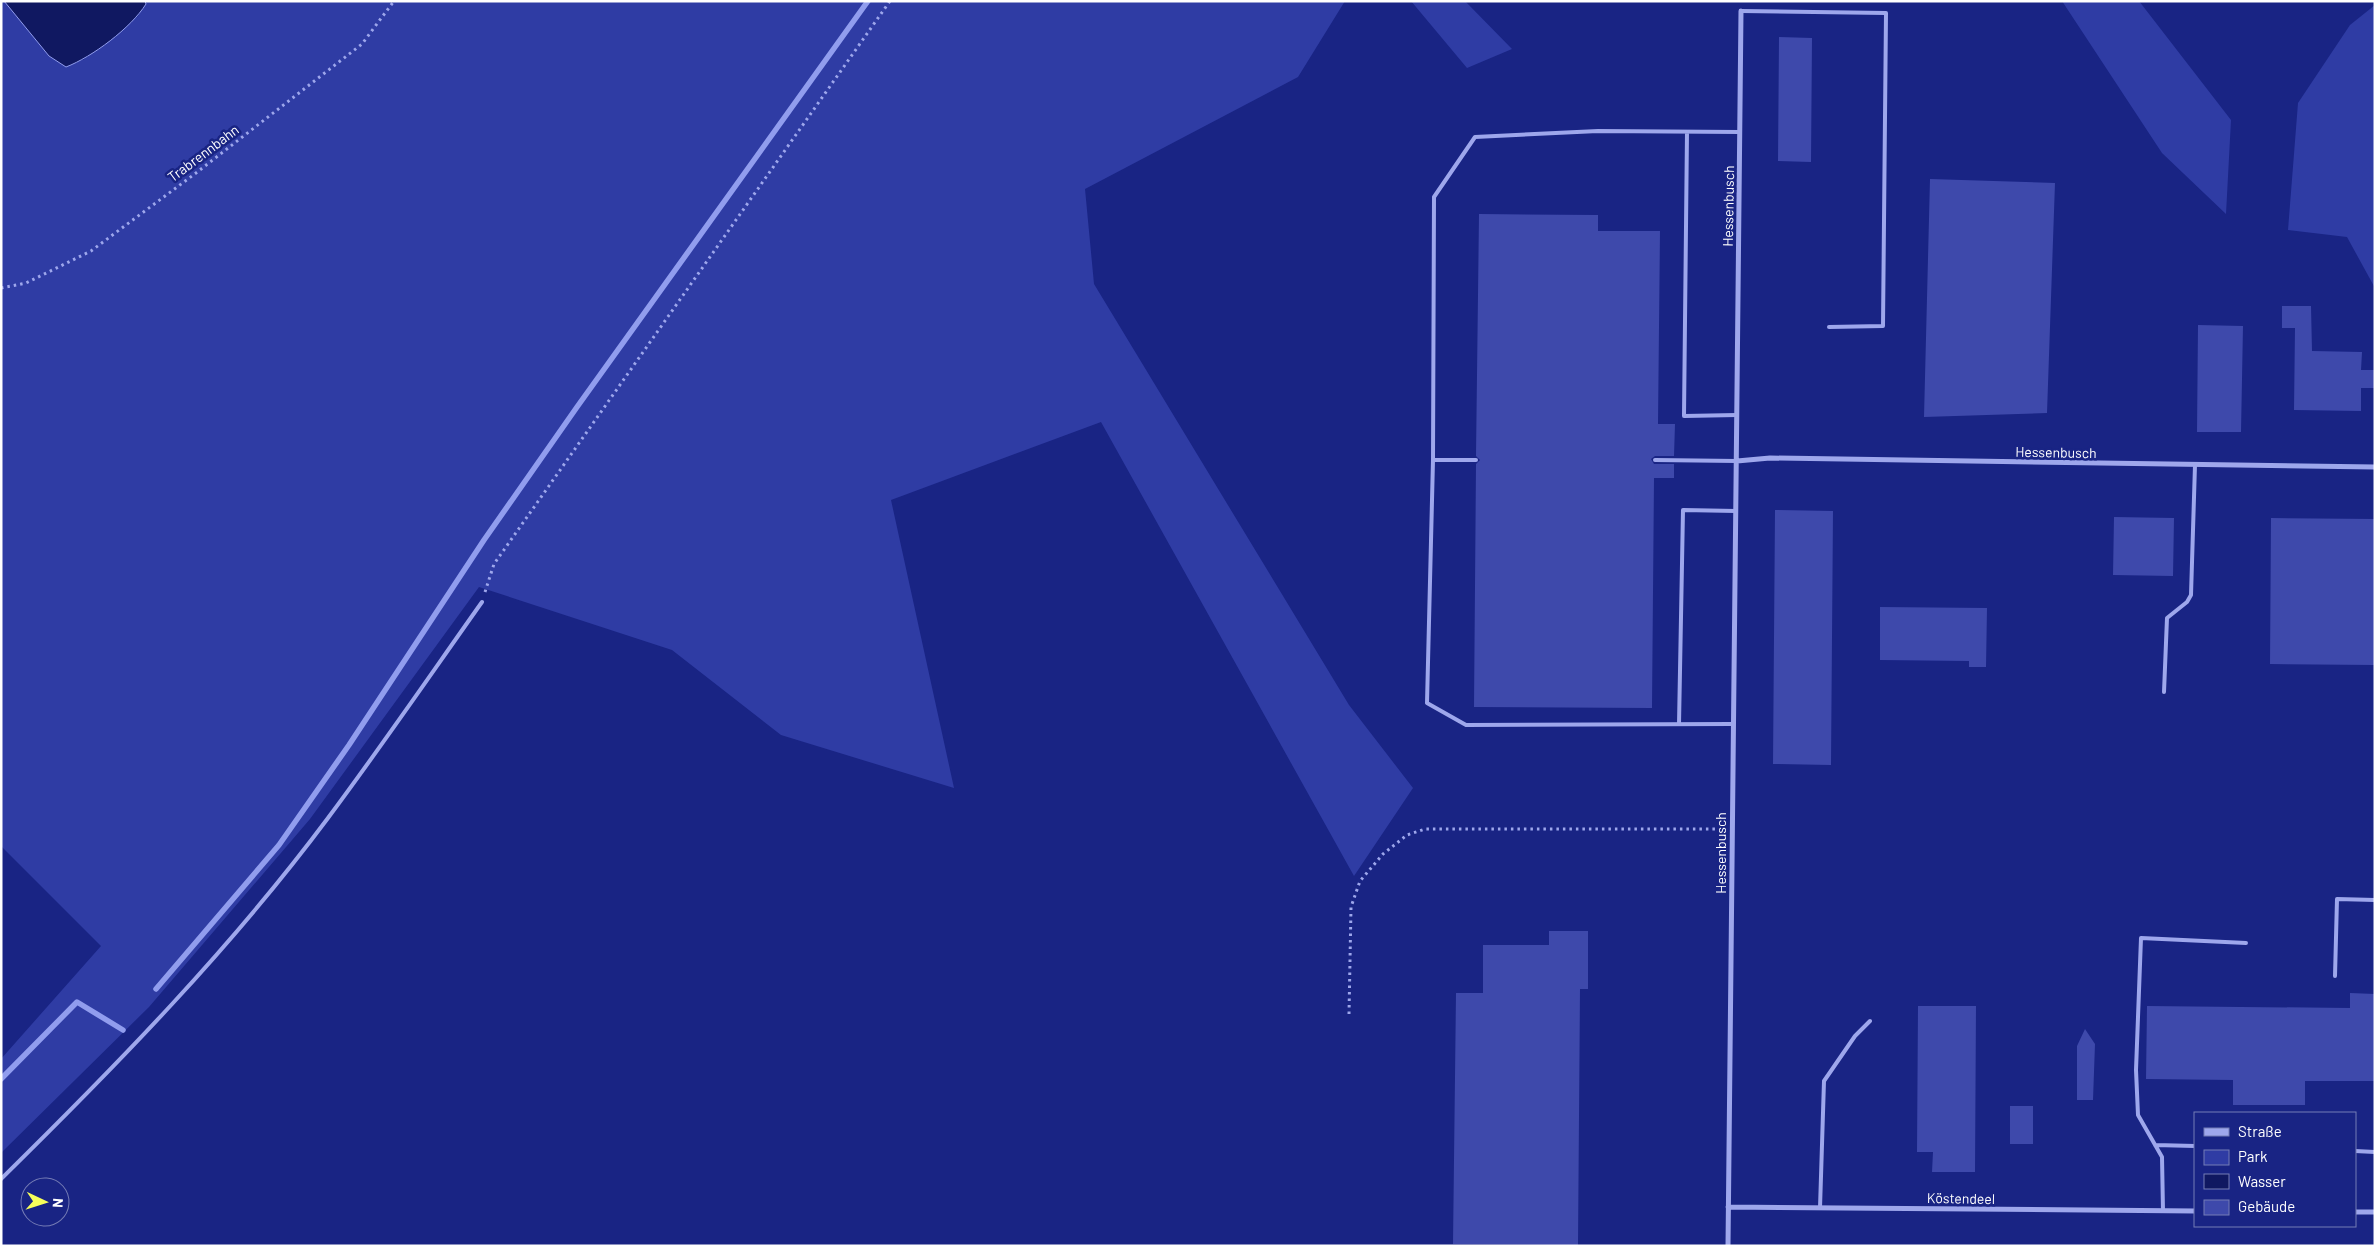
<svg xmlns="http://www.w3.org/2000/svg" width="2376" height="1247" font-family="Barlow,sans-serif">
  <style>
    .green { fill: #2f3ca4 }
    .water { fill: #101861; stroke: #919dee }
    .lines { fill: none; stroke-linecap: round; stroke-linejoin: round }
    .stream { stroke: #919dee; stroke-width: 5.5 }
    .building { fill: #3e49ab }
    .path { stroke: #9ea7ec; stroke-width: 3; stroke-dasharray: 2.5 4; stroke-linecap: butt }
    .service { stroke: #9ea7ec; stroke-width: 4 }
    .minor { stroke: #9ea7ec; stroke-width: 5 }
    .labels { text-anchor: middle; dominant-baseline: central; stroke-width: 5; stroke-linejoin: round; paint-order: stroke }
    .street-label { font-size: 14px; fill: #fff; stroke: #192484 }
  </style>
  <rect width="100%" height="100%" fill="#192484"/>
  <path class="green" d="M1,1H4L49,56L83,60L138,16L145,1H1345L1298,77L1085,189L1094,284L1349,705L1413,788L1354,876L1101,422L891,500L954,788L781,735L672,650L479,587L310,819L149,1007L1,1153V1059L101,946L1,846Z
    M1411,1H1465L1512,49L1467,68Z
    M2062,1H2139L2231,120L2226,214L2162,153Z
    M2375,5V288L2347,237L2288,230L2298,103L2350,25Z"/>
  <path class="water" d="M4,1H145L146,4C131,28 92,57 66,67L49,56Z"/>
  <g class="lines">
    <path class="stream" d="M156,989L279,845L349,745L484,540L577,407L868,1
      M1,1079L77,1002L123,1030"/>
  </g>
  <path class="building" d="M1779,37L1812,38L1811,162L1778,161Z
    M1930,179L2055,183L2047,413L1924,417Z
    M1479,214L1598,215V231H1660L1658,424H1675L1674,456H1655L1651,459L1654,464H1674V478H1654L1652,708L1474,707L1476,464L1480,460L1476,456Z
    M2282,306H2311L2312,351L2362,352L2361,370H2375V388H2361V411L2294,410L2295,328H2282Z
    M2198,325L2243,326L2241,432H2197Z
    M1775,510L1833,511L1831,765L1773,764Z
    M2114,517L2174,518L2173,576L2113,575Z
    M2271,518L2375,519V665L2270,664Z
    M1880,607L1987,608L1986,667H1969V661L1880,660Z
    M1549,931H1588V989H1580L1578,1245L1453,1244L1456,993H1483V945H1549Z
    M2350,993L2375,994L2374,1081H2305V1105H2233V1080L2146,1079L2147,1006L2350,1008Z
    M1918,1006H1976L1975,1172H1932L1933,1152H1917Z
    M2085,1029L2095,1044L2093,1100H2077V1046Z
    M2010,1106H2033V1144H2010Z"/>
  <g class="lines">
    <path class="path" d="M1,288L26,283L91,251L196,173L362,44L394,1
      M485,592L494,564L890,1
      M1349,1014L1351,907L1360,881L1383,854L1407,835L1425,829H1720"/>
    <path class="service" d="M1741,11L1886,13L1883,326L1829,327
      M1687,132L1684,416L1737,415
      M1433,460H1476
      M1655,460L1737,461
      M2164,692L2167,618L2187,602L2191,595L2195,465
      M1679,724L1683,510L1736,511
      M1732,724L1466,725L1427,703L1433,460L1434,197L1475,137L1598,131L1740,132
      M2335,976L2337,899L2375,900
      M2155,1145L2195,1146
      M2355,1151L2375,1152
      M1,1179C117,1065 231,948 328,818C381,747 431,674 482,602
      M1820,1208L1824,1081L1855,1036L1870,1021
      M2163,1211L2162,1157L2138,1115L2136,1070L2141,938L2246,943"/>
    <path class="minor" d="M1737,461L1770,458L2375,467
      M1728,1207L2195,1211
      M2355,1212H2375
      M1728,1246L1741,11"/>
  </g>
  <g class="labels">
    <g class="street-label">
      <text transform="translate(203 153) rotate(-37)">Trabrennbahn</text>
      <text transform="translate(1728 206) rotate(-89)">Hessenbusch</text>
      <text transform="translate(2056 452) rotate(1)">Hessenbusch</text>
      <text transform="translate(1720 853) rotate(-90)">Hessenbusch</text>
      <text transform="translate(1961 1198) rotate(1)">Köstendeel</text>
    </g>
  </g>
  <rect width="2376" height="1247" fill="none" stroke="#ffffff" stroke-width="5"/>
  <rect x="2194" y="1112" width="162" height="115" fill="#192484" stroke="#757cb5"/>
  <rect x="2204" y="1128" width="25" height="8" fill="#9ea7ec" stroke="#757cb5"/>
  <text x="2238" y="1137" font-size="15" fill="#ffffff">Straße</text>
  <rect x="2204" y="1150" width="25" height="15" fill="#2f3ca4" stroke="#757cb5"/>
  <text x="2238" y="1162" font-size="15" fill="#ffffff">Park</text>
  <rect x="2204" y="1174" width="25" height="15" fill="#101861" stroke="#757cb5"/>
  <text x="2238" y="1187" font-size="15" fill="#ffffff">Wasser</text>
  <rect x="2204" y="1200" width="25" height="15" fill="#3e49ab" stroke="#757cb5"/>
  <text x="2238" y="1212" font-size="15" fill="#ffffff">Gebäude</text>
  <g transform="translate(45 1202) rotate(94)"><circle r="24" fill="#192484" stroke="#757cb5"/>
  <path d="M0-4L9 19L0 12L-9 19Z" fill="#f7fe5a"/>
  <text y="-8" font-size="14" font-weight="bold" text-anchor="middle" fill="#ffffff">N</text>
  </g>
</svg>
